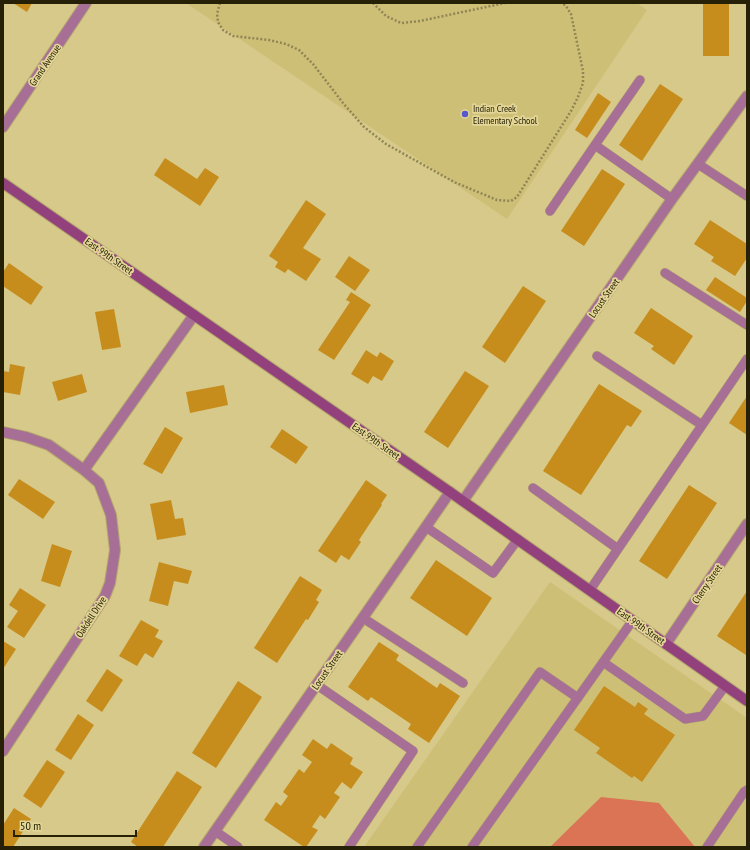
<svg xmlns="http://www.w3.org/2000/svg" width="750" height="850" font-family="'PT Sans Narrow',sans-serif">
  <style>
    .built { fill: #cebf77 }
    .forest { fill: #da7455 }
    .building { fill: #c68d1d }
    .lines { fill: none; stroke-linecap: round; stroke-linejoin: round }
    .lane-casing { stroke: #b3a76f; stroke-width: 10 }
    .street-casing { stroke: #b3a76f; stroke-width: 12 }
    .secondary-casing { stroke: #b3a76f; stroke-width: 12 }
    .path { stroke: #908655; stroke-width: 2.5; stroke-dasharray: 2 2; stroke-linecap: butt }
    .lane { stroke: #a76f96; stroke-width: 9 }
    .street { stroke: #a76f96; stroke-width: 10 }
    .secondary { stroke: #92417d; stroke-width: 10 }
    .poi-dot { fill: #5757ce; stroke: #e3d696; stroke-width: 1.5 }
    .labels { text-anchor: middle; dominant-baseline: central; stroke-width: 3.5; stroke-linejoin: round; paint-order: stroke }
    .street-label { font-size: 10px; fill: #252006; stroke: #e3d696 }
    .poi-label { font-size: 10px; fill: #252006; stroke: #e3d696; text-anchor: start }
  </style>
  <rect width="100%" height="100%" fill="#d6c989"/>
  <path class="built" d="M186,3H637L647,10L507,219Z
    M550,582L747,718V847H695L601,797L550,847H364Z"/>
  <path class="forest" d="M601,797L659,803L695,847H550Z"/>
  <path class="building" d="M13,3H32L27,12Z
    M703,3H729V56H703Z
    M660,84L683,99L642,161L619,145Z
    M598,93L611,102L587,138L575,130Z
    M165,158L197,179L205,168L219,177L200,206L154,175Z
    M602,169L625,184L584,246L561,231Z
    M306,200L326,214L303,248L321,259L306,281L288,269L285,273L275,267L278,262L269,256Z
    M710,220L747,244V258L735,276L711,261L714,257L694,244Z
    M349,256L370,270L355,291L335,277Z
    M9,263L43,287L31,305L3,286V272Z
    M715,277L747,298V301L740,312L706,290Z
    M523,286L546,301L505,363L482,347Z
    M351,292L371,305L334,360L318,350L350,302L346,300Z
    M651,308L693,336L674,365L651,349L654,346L634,333Z
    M114,309L121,347L102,350L95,312Z
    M366,350L377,357L380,352L394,361L382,381L373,376L368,384L351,374Z
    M10,364L25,367L20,395L3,392V371L9,372Z
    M465,371L489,386L448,448L424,432Z
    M82,374L87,392L58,401L52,382Z
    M599,384L642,411L631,427L627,425L581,495L543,471Z
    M224,385L228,405L190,413L186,392Z
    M747,396V435L729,423Z
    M165,427L183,438L162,474L143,464Z
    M282,429L308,447L296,464L270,447Z
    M19,479L55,502L43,519L8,495Z
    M366,480L387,495L381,504L382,505L359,540L361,542L349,560L341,555L336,563L318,551Z
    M689,485L717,503L667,579L639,561Z
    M171,500L175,519L183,518L186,535L157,540L150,504Z
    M52,544L72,551L60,587L41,581Z
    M436,560L492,598L467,636L410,598Z
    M159,562L192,571L188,584L174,581L168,606L149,601Z
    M300,576L322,590L316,600L319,602L308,620L306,619L277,663L254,648Z
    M20,588L46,605L24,638L7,627L18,611L9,605Z
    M747,591V654L746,655L717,636Z
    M141,620L159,630L155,637L163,641L153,658L145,653L137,666L119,656Z
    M3,641L16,649L3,669Z
    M379,642L399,655L396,660L437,688L440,683L460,696L429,743L408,729L411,724L371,697L368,701L348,687Z
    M107,669L123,680L102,712L86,701Z
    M238,681L262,697L216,768L192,753Z
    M604,686L635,707L638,702L648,709L644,714L675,735L642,782L634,776L632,778L596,753L600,748L574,730Z
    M78,714L94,725L71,760L55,750Z
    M313,739L327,749L331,743L353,758L350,764L363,772L351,789L342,782L334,793L340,797L325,819L320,815L312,827L318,830L306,847H304L264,820L276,802L281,806L288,796L283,792L299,769L304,773L312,762L302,755Z
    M47,760L65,772L41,808L23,796Z
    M177,771L202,787L163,847H138L131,842Z
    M14,808L31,819L13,847H4L3,846V825Z"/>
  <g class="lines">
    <g class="lane-casing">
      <path id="lane" d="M640,80L595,145L672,199
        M698,164L747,196
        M550,211L595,145
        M665,273L747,325
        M597,356L702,425
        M533,488L618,549
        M426,527L493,573L518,539
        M590,590L747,359
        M363,618L463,683
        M603,662L685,719L703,716L725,686
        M317,685L413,751L349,847
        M215,831L238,847
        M417,847L540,672L578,698
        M472,847L633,620
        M707,847L744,792L747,790"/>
    </g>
    <g class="street-casing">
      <path id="street" d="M3,127L86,3
        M3,432L26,437L49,445L84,470L99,483L111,515L115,550L110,583L105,596L3,751
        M84,470L194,315
        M463,501L672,199L747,96
        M666,644L747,524
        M204,847L450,492"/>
    </g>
    <g class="secondary-casing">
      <path id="secondary" d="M3,183L450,492L747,701"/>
    </g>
    <path class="path" d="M220,3L217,14L218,22L223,30L233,36L269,40L286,44L299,50L313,64L343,103L364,127L386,144L454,182L497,200L511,201L517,197L571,111L578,97L583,83V71L571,14L566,6L562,3
      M373,3L386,16L401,23L420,21L505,3"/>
    <use href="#lane" class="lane"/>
    <use href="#street" class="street"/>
    <use href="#secondary" class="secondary"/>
  </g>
  <circle class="poi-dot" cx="465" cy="114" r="4"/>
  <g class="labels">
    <g class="street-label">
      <text transform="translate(45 65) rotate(-56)">Grand Avenue</text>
      <text transform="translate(109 256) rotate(35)">East 99th Street</text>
      <text transform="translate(604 298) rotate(-55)">Locust Street</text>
      <text transform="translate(376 441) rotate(35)">East 99th Street</text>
      <text transform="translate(707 584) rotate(-56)">Cherry Street</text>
      <text transform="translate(91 617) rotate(-57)">Oakdell Drive</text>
      <text transform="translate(641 626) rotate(35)">East 99th Street</text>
      <text transform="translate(327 670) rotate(-55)">Locust Street</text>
    </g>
    <g class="poi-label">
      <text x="473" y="108">Indian Creek<tspan x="473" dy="12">Elementary School</tspan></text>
    </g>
  </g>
  <rect width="750" height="850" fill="none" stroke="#252006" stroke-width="8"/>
  <path d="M14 830v6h122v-6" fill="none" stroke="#252006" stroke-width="2"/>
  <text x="20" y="830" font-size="12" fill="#252006" stroke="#e3d696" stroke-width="3" paint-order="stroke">50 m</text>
</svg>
